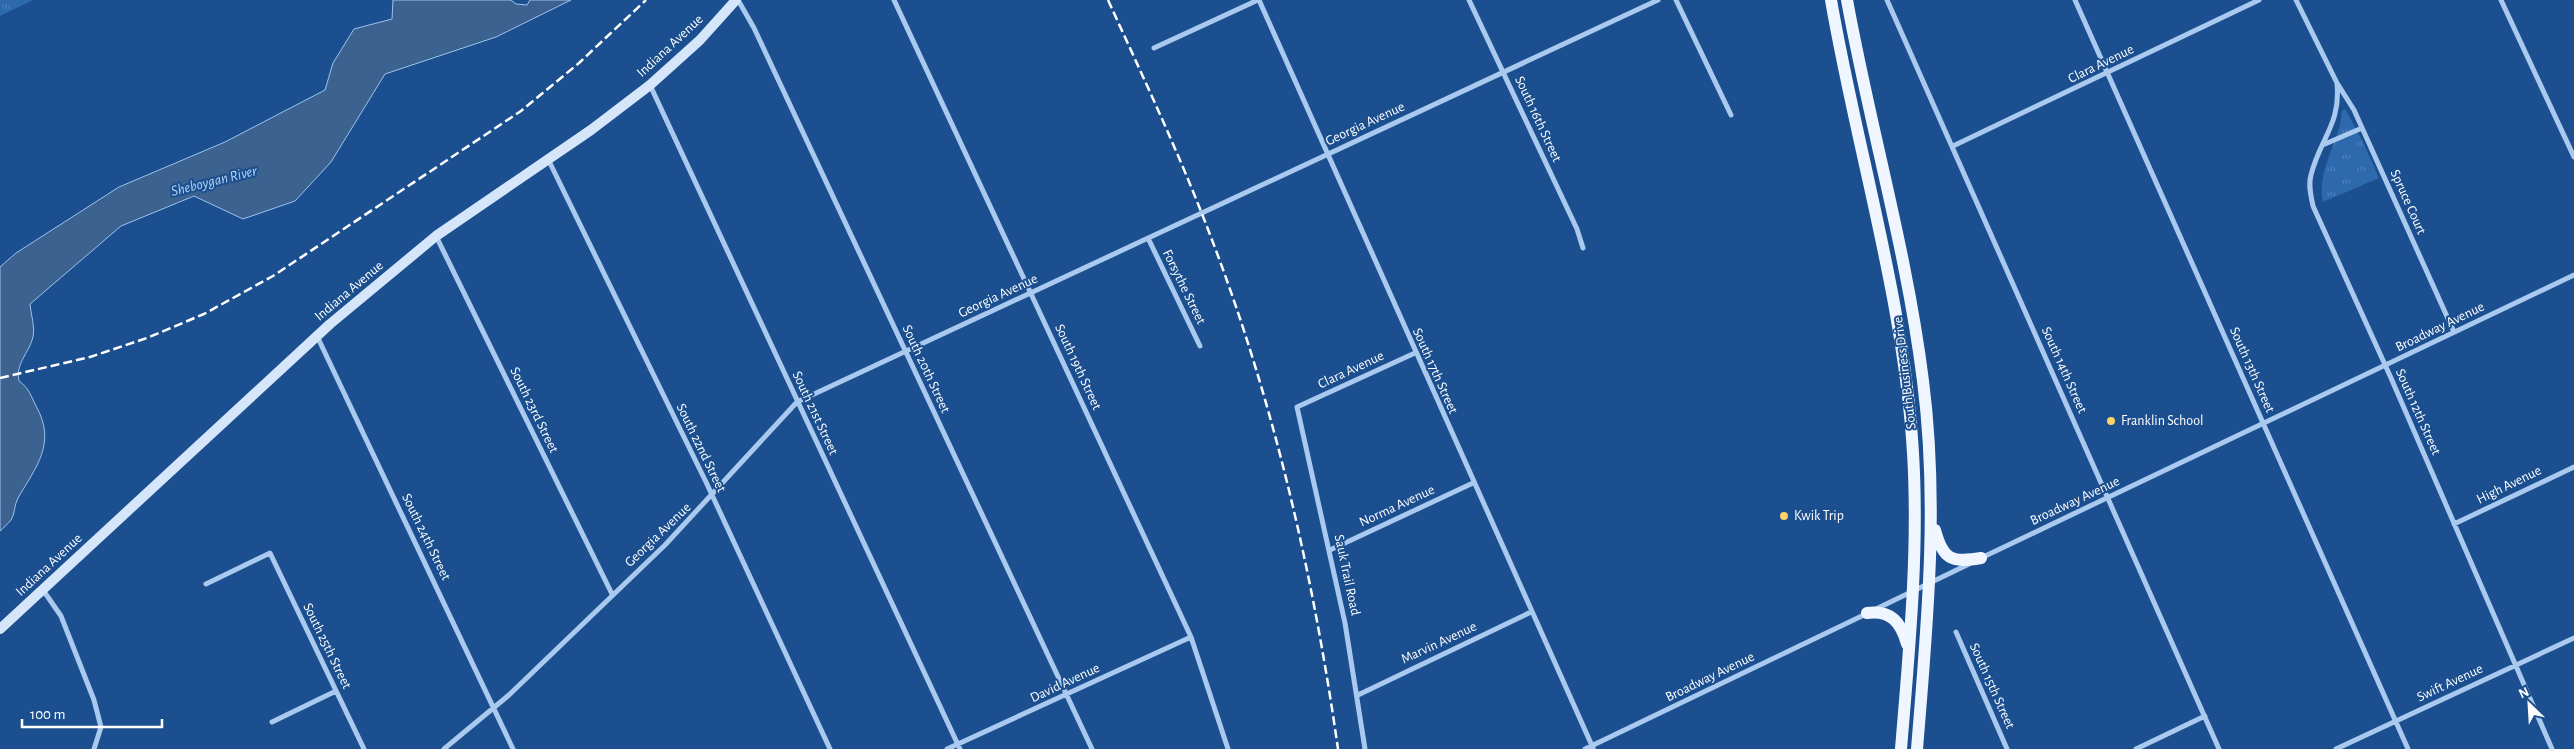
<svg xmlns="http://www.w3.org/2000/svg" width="2574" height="749" font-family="'Alegreya Sans',sans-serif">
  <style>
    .park { fill: url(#park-tufts) }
    .water { fill: #3c6290; stroke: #9cc4f0 }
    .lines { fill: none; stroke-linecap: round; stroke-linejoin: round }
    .minor { stroke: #a9c9ee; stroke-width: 5 }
    .secondary { stroke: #d6e6fa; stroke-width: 10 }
    .primary { stroke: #f0f6ff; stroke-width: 12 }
    .rail { stroke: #fff; stroke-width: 2.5; stroke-dasharray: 9 4; stroke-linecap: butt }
    .poi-dot { fill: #ffd166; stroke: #1b4f8f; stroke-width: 2 }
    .labels { text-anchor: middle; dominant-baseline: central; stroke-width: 4; stroke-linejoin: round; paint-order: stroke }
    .street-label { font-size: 14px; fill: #fff; stroke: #1b4f8f }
    .poi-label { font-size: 14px; fill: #fff; stroke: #1b4f8f; text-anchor: start }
    .water-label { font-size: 15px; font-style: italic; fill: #b5d3f5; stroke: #1b4f8f }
  </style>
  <defs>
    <pattern id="park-tufts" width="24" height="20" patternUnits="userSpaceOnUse" patternTransform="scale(1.25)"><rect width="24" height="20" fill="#2e69ad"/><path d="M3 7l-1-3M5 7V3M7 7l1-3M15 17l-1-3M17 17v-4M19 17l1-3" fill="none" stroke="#4d80b9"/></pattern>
  </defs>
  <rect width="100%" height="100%" fill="#1b4f8f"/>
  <path class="park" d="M0,0H33L0,16Z
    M2345,109L2362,140L2379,178L2323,202C2316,169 2340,143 2342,111Z"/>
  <path class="water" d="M393,0H511L516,4L527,5L530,0H571L496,37L385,74L331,162L295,201L243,219L194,196L121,226L30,304C31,315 35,326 33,337C29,353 15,364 19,381C29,388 31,396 36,406C57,443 36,467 18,498C14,505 15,514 11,520C8,524 3,528 0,531V267L16,253L119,187L225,142L325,90L333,63L354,29L392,19Z"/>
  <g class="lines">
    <path class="minor" d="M738,0L754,28L1092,749
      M894,0L1191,637L1228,749
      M1259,0L1593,748
      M1469,0L1577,229L1583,248
      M1676,0L1731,115
      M1887,0L2219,749
      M2075,0L2408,749
      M2296,0L2337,83C2341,125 2320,138 2311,175C2308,185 2311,196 2313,206L2391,378L2552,749
      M2501,0L2574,157
      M1154,48L1258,0
      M2337,83L2354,110L2454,332
      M650,85L960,749
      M2325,144L2362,128
      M1953,146L2259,0
      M548,159L706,482L830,749
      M436,236L612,594
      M1148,238L1200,346
      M317,336L513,749
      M2454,524L2574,467
      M1330,550L1473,483
      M1981,558L2574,275
      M206,584L270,553L364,749
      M43,590L61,616L94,700L101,727L94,749
      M1876,609L1969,564
      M1956,632L2007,749
      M1358,695L1531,612
      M272,722L336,691
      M444,749L509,695L665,545L797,402L1658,0
      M947,749L1191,637
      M1365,749L1345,623L1297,407L1415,353
      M1585,749L1868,613
      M2136,749L2205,716
      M2336,749L2574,638"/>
    <path class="secondary" d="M0,629L330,324L436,236L591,130L650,85L700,40L736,0"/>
    <path class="primary" d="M1831,0C1857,151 1904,299 1913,453C1919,552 1909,651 1901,749
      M1847,0C1870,127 1907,252 1923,381C1939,504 1927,626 1917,749
      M1935,530C1943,560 1952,563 1981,558
      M1867,613C1891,610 1901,622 1907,644"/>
    <path class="rail" d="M1108,0C1143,77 1179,153 1209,232C1273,398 1313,573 1338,749
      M0,378L90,357L147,338L204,314L273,276L521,111L579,63L646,0"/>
  </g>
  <g class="poi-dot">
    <circle cx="2111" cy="421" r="5"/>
    <circle cx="1784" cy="516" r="5"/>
  </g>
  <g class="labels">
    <g class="street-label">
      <text transform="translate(670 46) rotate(-43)">Indiana Avenue</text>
      <text transform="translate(2101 64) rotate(-26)">Clara Avenue</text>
      <text transform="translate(1538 119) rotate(65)">South 16th Street</text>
      <text transform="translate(1365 124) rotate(-25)">Georgia Avenue</text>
      <text transform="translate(2408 202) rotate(66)">Spruce Court</text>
      <text transform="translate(1184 287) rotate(64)">Forsythe Street</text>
      <text transform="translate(349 291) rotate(-40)">Indiana Avenue</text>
      <text transform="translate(998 296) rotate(-25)">Georgia Avenue</text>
      <text transform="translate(2440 327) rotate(-26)">Broadway Avenue</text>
      <text transform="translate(1078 367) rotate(65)">South 19th Street</text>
      <text transform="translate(926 369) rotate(65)">South 20th Street</text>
      <text transform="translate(1351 370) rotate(-25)">Clara Avenue</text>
      <text transform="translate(2064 370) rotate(66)">South 14th Street</text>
      <text transform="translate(2252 370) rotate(66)">South 13th Street</text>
      <text transform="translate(1435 371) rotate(66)">South 17th Street</text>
      <text transform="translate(1905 373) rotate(-97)">South Business Drive</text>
      <text transform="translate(534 410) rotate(64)">South 23rd Street</text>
      <text transform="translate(2418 412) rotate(66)">South 12th Street</text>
      <text transform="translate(815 413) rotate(65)">South 21st Street</text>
      <text transform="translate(701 448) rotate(64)">South 22nd Street</text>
      <text transform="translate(2509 485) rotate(-26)">High Avenue</text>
      <text transform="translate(2075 501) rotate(-25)">Broadway Avenue</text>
      <text transform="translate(1397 506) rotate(-25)">Norma Avenue</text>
      <text transform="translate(658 535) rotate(-44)">Georgia Avenue</text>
      <text transform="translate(426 537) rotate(64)">South 24th Street</text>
      <text transform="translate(49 565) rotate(-43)">Indiana Avenue</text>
      <text transform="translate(1347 575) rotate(78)">Sauk Trail Road</text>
      <text transform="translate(1439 643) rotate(-25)">Marvin Avenue</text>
      <text transform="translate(327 646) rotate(64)">South 25th Street</text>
      <text transform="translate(1710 677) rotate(-26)">Broadway Avenue</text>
      <text transform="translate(1065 683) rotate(-25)">David Avenue</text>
      <text transform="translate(2450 683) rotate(-25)">Swift Avenue</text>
      <text transform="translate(1992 686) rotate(66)">South 15th Street</text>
    </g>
    <g class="poi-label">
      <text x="2121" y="421">Franklin School</text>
      <text x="1794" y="516">Kwik Trip</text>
    </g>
    <g class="water-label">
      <text transform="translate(214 181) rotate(-14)">Sheboygan River</text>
    </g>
  </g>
  <g transform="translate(2529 704) rotate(335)" stroke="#1b4f8f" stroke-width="4" paint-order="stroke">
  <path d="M0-4L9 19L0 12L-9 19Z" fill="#ffffff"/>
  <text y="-8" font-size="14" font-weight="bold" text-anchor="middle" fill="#ffffff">N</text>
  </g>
  <path d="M22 719v8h140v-8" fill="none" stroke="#ffffff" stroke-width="2.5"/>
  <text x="30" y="719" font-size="15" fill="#ffffff" stroke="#1b4f8f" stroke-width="4" paint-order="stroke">100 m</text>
</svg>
